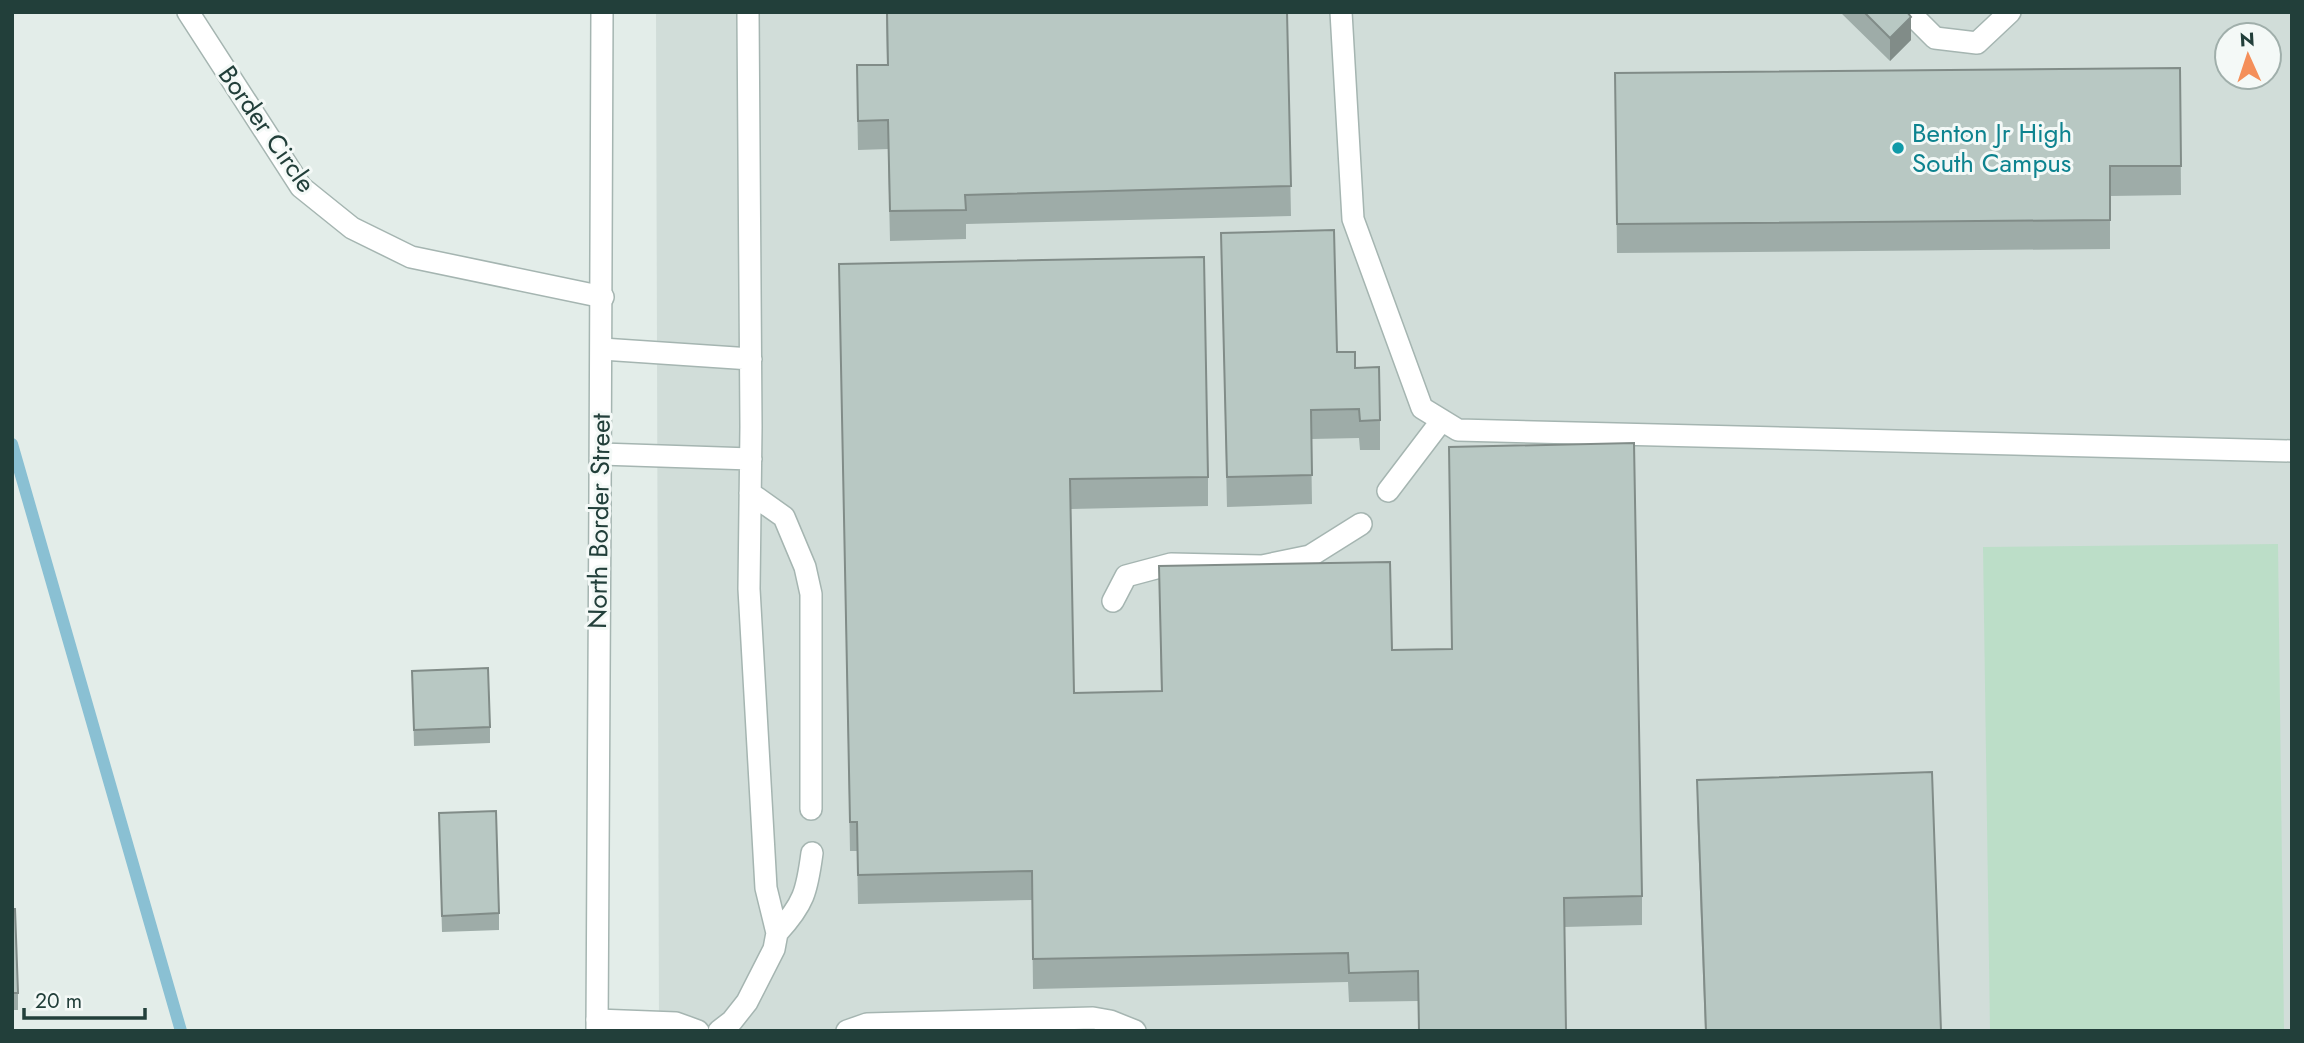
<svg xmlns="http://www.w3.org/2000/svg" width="2304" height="1043" font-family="Jost,sans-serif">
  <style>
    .built { fill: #d1ddd9; fill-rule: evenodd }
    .pitch { fill: #bcdec8 }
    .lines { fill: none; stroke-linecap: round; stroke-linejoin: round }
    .stream { stroke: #8ac0d3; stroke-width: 12 }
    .service-casing { stroke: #a5b5b1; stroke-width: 24 }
    .minor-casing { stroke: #a5b5b1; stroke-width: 24 }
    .tertiary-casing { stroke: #a5b5b1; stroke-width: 24 }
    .service { stroke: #fff; stroke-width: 21 }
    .minor { stroke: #fff; stroke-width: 21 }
    .tertiary { stroke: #fff; stroke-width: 21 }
    .wall { fill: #9eaca8 }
    .shaded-wall { fill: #818c88 }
    .building { fill: #b8c8c3; stroke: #818c88; stroke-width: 2 }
    .culture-dot { fill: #0f9aa8; stroke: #f4f9f7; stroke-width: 2.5 }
    .labels { text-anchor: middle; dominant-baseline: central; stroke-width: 6; stroke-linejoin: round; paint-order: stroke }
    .street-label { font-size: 26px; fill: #223f3a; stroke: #f4f9f7 }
    .culture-label { font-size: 26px; fill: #0d838f; stroke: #f4f9f7; text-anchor: start }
  </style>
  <rect width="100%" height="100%" fill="#e3ede9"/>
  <path class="built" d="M656,12H2292V1031H659ZM2227,35H2269V77H2227Z"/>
  <path class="pitch" d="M2278,544L2284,1031H1990L1983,547Z"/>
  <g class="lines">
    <path class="stream" d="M12,444L181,1031"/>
    <g class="service-casing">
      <path id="service" d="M1341,12L1353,219L1422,408L1458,430L2292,451
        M1909,12L1935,38L1977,43L2010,12
        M602,349L751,359
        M601,454L751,459
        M1388,491L1442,420
        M750,493L784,517L805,567L811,594V809
        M1113,601L1126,576L1171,564L1262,566L1310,556L1361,524
        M777,933C804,904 807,891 812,853
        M597,1020L676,1023L698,1031
        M719,1031L732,1021L747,1002L774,949L777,933L766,888L749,589L751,427L748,12
        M847,1031L867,1024L1093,1018L1110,1021L1135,1031"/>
    </g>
    <g class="minor-casing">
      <path id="minor" d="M188,12L301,187L352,228L411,257L603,297"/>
    </g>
    <g class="tertiary-casing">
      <path id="tertiary" d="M597,1031C597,691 603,352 602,12"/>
    </g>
    <use href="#service" class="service"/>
    <use href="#minor" class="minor"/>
    <use href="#tertiary" class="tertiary"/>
  </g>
  <path class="wall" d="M886,12H1287L1291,216L966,224V239L890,241L888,149L858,150L857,94V65H887Z
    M1840,12H1907L1911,40L1890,61Z
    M2180,68L2181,195L2110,196V249L1617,253L1615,73Z
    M1221,233L1337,352L1355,368L1380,420V450H1360L1359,438L1311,439L1312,504L1227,507Z
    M839,264L1208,477V506L1071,509L1074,693L1161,691L1159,566L1392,650L1452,649L1449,447L1642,896V925L1564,927L1566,1031H1418V1001L1349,1002L1348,982L1033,989L1032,900L858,904L857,851H850Z
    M412,671L490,727V743L414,746Z
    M1697,780L1941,1031H1705L1697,809Z
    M439,829L499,913V930L442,932Z
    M12,909L18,993V1010H12Z"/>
  <path class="shaded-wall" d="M1911,17V40L1890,61V38Z"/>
  <path class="building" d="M887,12H1287L1291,186L965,195L966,210L890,211L888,120L858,121L857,65H888Z
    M1864,12H1907L1911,17L1890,38Z
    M2180,68L2181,166H2110V220L1617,224L1615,73Z
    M1334,230L1337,352H1355V368L1379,367L1380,420L1360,421L1359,409L1311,410L1312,475L1227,477L1221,233Z
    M1204,257L1208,477L1070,479L1074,693L1162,691L1159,566L1390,562L1392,650L1452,649L1449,447L1634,443L1642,896L1564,898L1566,1031H1419L1418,971L1349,973L1348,953L1033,959L1032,871L858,875L857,822H850L839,264Z
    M488,668L490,727L414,730L412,671Z
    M1932,772L1941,1031H1706L1697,780Z
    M496,811L499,913L442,916L439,813Z
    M12,909H15L18,993H12Z"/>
  <circle class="culture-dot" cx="1898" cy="148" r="7"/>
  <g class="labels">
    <g class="street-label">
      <text transform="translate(267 129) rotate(55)">Border Circle</text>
      <text transform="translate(599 521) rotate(-89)">North Border Street</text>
    </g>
    <g class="culture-label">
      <text x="1912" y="133">Benton Jr High<tspan x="1912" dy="30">South Campus</tspan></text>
    </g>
  </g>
  <rect width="2304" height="1043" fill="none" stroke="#223f3a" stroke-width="28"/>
  <g transform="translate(2248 56) rotate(357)"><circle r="33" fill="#f4f9f7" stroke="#a0afab" stroke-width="2"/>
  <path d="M0-5L12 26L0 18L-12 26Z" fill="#f48f5a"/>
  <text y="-10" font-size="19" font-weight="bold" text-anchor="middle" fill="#223f3a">N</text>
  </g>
  <path d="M24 1008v10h121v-10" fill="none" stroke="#223f3a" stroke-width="3.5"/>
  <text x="35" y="1008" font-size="21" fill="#223f3a" stroke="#f4f9f7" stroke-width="5" paint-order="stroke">20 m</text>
</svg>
